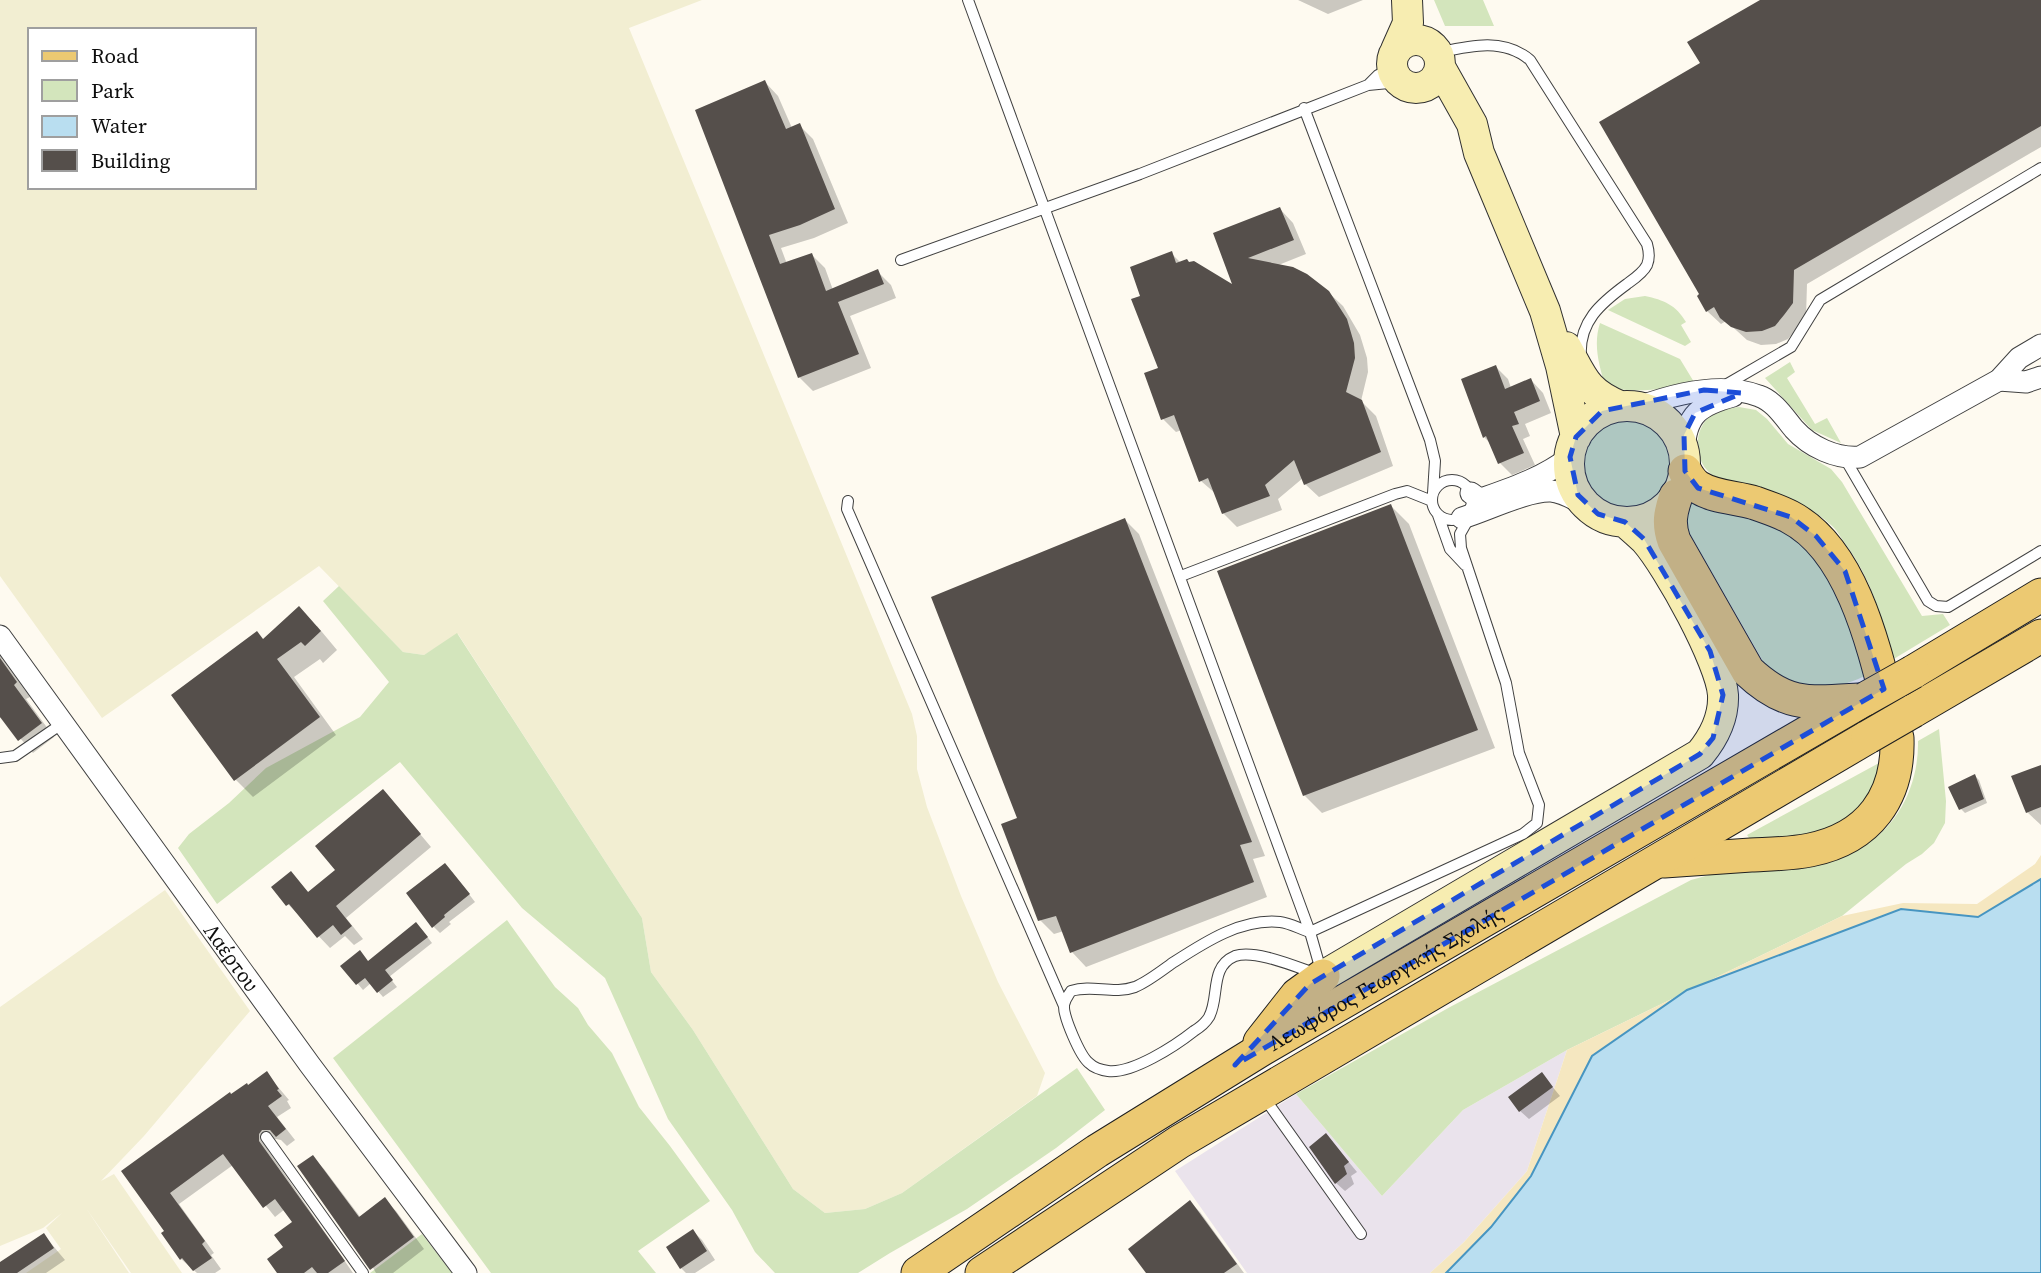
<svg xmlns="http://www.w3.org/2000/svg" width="2041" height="1273" font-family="'Source Serif 4',serif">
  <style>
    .industrial { fill: #eae3ec }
    .farmland { fill: #f2eed2; fill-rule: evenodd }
    .green { fill: #d3e5bc }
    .sand { fill: #f5e7c0 }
    .water { fill: #b9def0; stroke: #4795c1; stroke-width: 2 }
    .shadow { fill: #0003 }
    .building { fill: #554f4b }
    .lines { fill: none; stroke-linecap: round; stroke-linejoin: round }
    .lane-casing { stroke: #414141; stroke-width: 12 }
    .street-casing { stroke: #414141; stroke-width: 23 }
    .secondary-casing { stroke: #303030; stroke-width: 32 }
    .primary-casing { stroke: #1f1f1f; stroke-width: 35 }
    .lane { stroke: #fff; stroke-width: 10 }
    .street { stroke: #fff; stroke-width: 21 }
    .secondary { stroke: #f7edb1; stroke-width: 30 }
    .primary { stroke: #ecc972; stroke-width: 33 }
    .primary-bridge-casing { stroke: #1f1f1f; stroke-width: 35; stroke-linecap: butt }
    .primary-bridge { stroke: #ecc972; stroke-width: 33 }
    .marked { fill: #1d4ed8; fill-opacity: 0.2; stroke: #1d4ed8; stroke-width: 5; stroke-dasharray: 14 9; stroke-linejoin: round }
    .labels { text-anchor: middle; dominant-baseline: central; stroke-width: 7; stroke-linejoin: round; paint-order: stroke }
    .street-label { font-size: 21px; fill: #0e0e0e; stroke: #fff }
  </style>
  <rect width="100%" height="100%" fill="#fefaf0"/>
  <path class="industrial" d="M1567,1050L1527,1171L1464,1242L1430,1273H1247L1175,1171L1296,1094L1382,1196L1463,1110Z"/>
  <path class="farmland" d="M0,0H702L629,28L912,714L917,736V769L927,807L961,896L998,982L1045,1073L1037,1096L902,1193L865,1209L825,1213L793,1189L693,1030L651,972L642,918L458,634L424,655L403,652L319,566L102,718L0,576ZM30,30H254V187H30Z
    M165,890L250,1011L144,1136L101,1181L114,1174L182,1273H131L86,1208L129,1273H26L61,1249L46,1228L62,1213L43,1228L0,1246V1007Z"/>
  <path class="green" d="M1434,0H1483L1494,26H1445Z
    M1645,296C1664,300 1676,305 1686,322L1681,325L1691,342L1685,346L1608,310L1625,299Z
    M1600,323L1680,359L1694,382C1663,389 1636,395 1605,386C1599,364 1593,345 1600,323Z
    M1790,362L1795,372L1787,378L1815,424L1827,418L1841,443L1812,430L1765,378Z
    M1739,407L1756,410L1767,419L1788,444L1831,469L1842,482L1922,616L1943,614L1950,625L1892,660C1881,614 1872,580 1844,542C1840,536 1836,529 1831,525C1814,509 1792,500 1771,492C1752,485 1725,487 1710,473C1694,459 1693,431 1710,416C1718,409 1729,408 1739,407Z
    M1581 464a46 46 0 1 1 92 0a46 46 0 1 1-92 0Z
    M1689,500L1753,512L1815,543L1870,673C1834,694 1796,691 1764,663L1685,525Z
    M339,586L403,652L424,655L457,633L642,918L651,972L693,1030L793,1189L825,1213L865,1209L902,1193L1077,1068L1105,1110L1056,1148L967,1209L890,1253L858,1273H775L755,1252L732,1210L668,1119L605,978L522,908L400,762L217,904L178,848L189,834L229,803L266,768L360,717L389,682L323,601Z
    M1939,729L1946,801L1945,823L1934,843L1922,854L1906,864L1842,916L1567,1050L1463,1110L1382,1196L1296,1094L1450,1007L1691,880C1730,868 1770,862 1811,856C1825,854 1846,854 1859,848C1898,829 1919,784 1918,741Z
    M1890,757L1883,779L1843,826L1785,839H1750L1747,835Z
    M507,920L555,987L578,1008L588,1025L612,1053L639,1107L670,1146L710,1201L638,1251L656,1273H491L333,1058Z
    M422,1234L452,1273H370Z"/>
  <path class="sand" d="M2041,855V879L1978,917L1901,909L1592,1056L1531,1176L1491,1227L1446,1273H1430L1464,1242L1527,1171L1567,1050L1842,916L1903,903L1977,904L2035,864Z"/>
  <path class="water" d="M2041,879V1273H1446L1491,1227L1531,1176L1592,1056L1687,990L1901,909L1978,917Z"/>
  <path class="shadow" d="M1298,0H1363L1328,14Z
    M1763,0H2041V147L1807,284L1806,317L1788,339L1776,344L1761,345L1747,340L1726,321L1721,324L1707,311L1702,64Z
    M765,82L778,96L792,128L799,125L813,139L848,223L814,238L781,248L787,264L812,255L825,268L833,290L877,271L891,285L896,298L850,316L871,368L813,391L799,377L697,111Z
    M1280,209L1293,223L1306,254L1276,266L1328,292L1343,306L1360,335L1367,358L1368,372L1361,401L1376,416L1393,466L1319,497L1305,484L1303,478L1278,499L1282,510L1237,527L1223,513L1216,494L1201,481L1182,430L1176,432L1163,419L1160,369L1143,297L1171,253L1181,263L1236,288L1215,234Z
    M1496,367L1508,379L1511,388L1531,380L1543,393L1551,413L1525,424L1530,436L1523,439L1535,465L1512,475L1500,463L1490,443L1484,437Z
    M1391,506L1409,524L1495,748L1322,813L1304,795Z
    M1125,520L1139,534L1265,856L1253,859L1267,897L1086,967L1072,952L1064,931L1054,934L1040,920L1019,819Z
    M317,626L337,650L323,663L320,659L294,677L336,735L253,797L235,779L264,640Z
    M0,649L2,659L30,697L26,699L54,737L33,753L2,717L0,718Z
    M2041,767V825L2027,812Z
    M1975,776L1979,780L1987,803L1965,813L1961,809Z
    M394,803L431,847L346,918L363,939L354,945L345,936L330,948L288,904L291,873L309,893L338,870Z
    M452,872L475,902L449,922L451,924L440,933L433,926Z
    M422,930L432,943L389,977L397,987L383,997L371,983L363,990L343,966L369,963Z
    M267,1074L289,1100L287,1101L291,1108L277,1117L295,1140L287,1146L281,1140L276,1139L269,1144L268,1150L353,1273H279L295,1222L285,1209L275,1217L233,1165L179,1204L214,1253L211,1255L221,1269L215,1273H197L181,1259L167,1231L123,1172Z
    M1542,1074L1560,1096L1529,1119L1520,1111Z
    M1334,1144L1357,1172L1351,1176L1354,1184L1345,1191L1336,1183Z
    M312,1157L324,1169L361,1218L384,1200L396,1211L424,1249L393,1273H376Z
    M1190,1202L1200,1212L1244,1273H1148Z
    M693,1231L702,1240L715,1260L695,1273H686L681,1268Z
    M44,1235L65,1260L46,1273H0V1264Z"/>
  <path class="building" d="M1760,0H2041V126L1794,270L1793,303L1784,315L1775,326L1762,331L1746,332L1731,327L1720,318L1714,307L1706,312L1697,296L1699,294L1599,122L1700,63L1687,42Z
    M765,80L786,129L800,123L835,209L800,225L769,235L780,264L812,253L826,291L878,269L884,284L838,302L859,354L798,378L695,110Z
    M1280,207L1294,240L1248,258L1293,267L1307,274L1329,291L1347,319L1354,343L1355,358L1346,392L1362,400L1381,452L1304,485L1294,460L1265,485L1270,496L1222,514L1208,478L1199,482L1174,415L1161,420L1144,373L1158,368L1131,299L1140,296L1130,267L1172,251L1176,263L1187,259L1189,262L1194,261L1232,284L1213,233Z
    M1496,365L1505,389L1531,378L1540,401L1514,412L1519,424L1512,426L1524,453L1498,464L1486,436L1483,438L1461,379Z
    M1391,504L1478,730L1303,796L1217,571Z
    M1125,518L1252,842L1240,845L1254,882L1070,953L1056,916L1038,921L1001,824L1017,818L931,597Z
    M299,606L321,631L305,646L301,642L277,659L320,717L234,781L171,695L257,631L263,639Z
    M0,658L17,682L14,685L42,723L18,741L0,717Z
    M2041,765V807L2026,813L2011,776Z
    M1975,774L1984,799L1959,810L1948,787Z
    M383,789L421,834L336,906L352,926L341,935L333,925L317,938L289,904L286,906L271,887L291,871L308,892L335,870L315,846Z
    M445,863L470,894L444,915L445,917L432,928L406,893Z
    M416,922L428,937L385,970L393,980L377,993L365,978L356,985L340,966L360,950L368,961Z
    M267,1071L279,1089L277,1090L282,1096L268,1106L286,1129L276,1137L270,1130H262L259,1134V1141L345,1261L328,1273H317L312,1267L304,1273H277L267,1259L283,1247L274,1235L292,1222L275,1199L263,1208L223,1154L170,1193L205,1241L202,1244L212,1258L193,1271L182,1258L180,1260L161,1233L164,1231L121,1171L230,1092L231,1094L247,1083L248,1085Z
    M1542,1072L1553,1087L1519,1112L1508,1097Z
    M1326,1133L1349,1162L1344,1166L1347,1174L1335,1184L1309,1147Z
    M313,1155L359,1217L385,1197L414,1237L370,1270L297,1166Z
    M1190,1200L1237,1264L1224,1273H1146L1128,1249Z
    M693,1229L707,1251L680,1269L666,1247Z
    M44,1233L54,1248L17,1273H0V1262Z"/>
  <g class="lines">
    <g class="lane-casing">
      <path id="lane" d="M968,0L1310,932L1322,974
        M1437,53C1469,46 1503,37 1530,60L1647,244C1649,251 1650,258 1647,265C1643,273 1634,279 1627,284C1601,303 1578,322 1581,358
        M1392,69L1378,75L1368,85L1399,82
        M1304,108L1430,440L1435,461L1433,493
        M901,260L1140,174L1368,85
        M1722,387L1791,347L1820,300L2041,168
        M1844,457L1928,601L1936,606L1948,607L2041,551
        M1432 500a20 20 0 1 1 40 0a20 20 0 1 1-40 0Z
        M848,501L847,509L1064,1006
        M1438,515L1450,549L1465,565
        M1181,576L1395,494L1407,491L1432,501
        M0,758L15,756L63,723
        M1317,974C1296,967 1255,949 1235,956C1209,967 1220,997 1209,1017C1206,1022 1199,1028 1194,1031C1175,1046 1132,1074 1108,1071C1101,1070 1094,1068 1089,1063C1080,1056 1063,1016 1064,1005C1065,999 1068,996 1071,991C1093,984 1113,995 1135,987C1147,982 1160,972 1171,964C1202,944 1240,918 1280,922C1290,923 1300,929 1310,932L1523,834L1537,823L1539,805L1519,753L1506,683L1461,548L1460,534L1469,518
        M1263,1096L1361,1234
        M266,1137L363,1273"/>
    </g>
    <g class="street-casing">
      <g id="street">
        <path d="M1999,380L2026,382L2041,377"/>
        <path d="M1639,407C1674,394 1722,382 1759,396C1774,401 1784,417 1794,429C1810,447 1836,459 1860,457L1999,380L2019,358L2041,345"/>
        <path d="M1684,450C1686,414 1700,405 1733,396"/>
        <path d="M1471,493L1478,498H1484C1515,487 1544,477 1570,457"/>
        <path d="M1462,518C1486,511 1527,490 1551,491C1564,492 1575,500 1586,505"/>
        <path id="s1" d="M0,636L310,1065L466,1273"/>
      </g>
    </g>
    <g class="secondary-casing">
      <path id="secondary" d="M1392 64a24 24 0 1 1 48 0a24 24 0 1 1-48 0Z
        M1396,50L1408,23L1407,0
        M1440,67L1472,124L1479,153L1545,311L1561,366L1576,437
        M1566,347C1583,378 1586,392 1620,406
        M1569 464a58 58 0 1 1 116 0a58 58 0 1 1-116 0Z
        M1323,976L1700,754C1714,737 1724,718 1723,695C1721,662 1668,566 1645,540C1639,534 1632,528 1625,522"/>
    </g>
    <g class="primary-casing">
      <g id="primary">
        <path d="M1676,496C1670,513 1668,524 1674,541L1748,671C1786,707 1809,703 1859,700"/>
        <path d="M1913,672L2041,595"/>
        <path d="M1913,711L2041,636"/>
        <path d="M1664,861C1693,859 1722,857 1751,855C1771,854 1791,854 1810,850C1869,838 1899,797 1897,738C1878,668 1859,553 1790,517C1779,511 1766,507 1755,503C1737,497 1715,498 1698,487C1692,483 1688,477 1685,471"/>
        <path d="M1260,1042L1297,995L1323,976"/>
        <path id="s2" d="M918,1273L1097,1151L1262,1049L1865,699"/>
        <path d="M982,1273L1179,1142L1868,737"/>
      </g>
    </g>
    <use href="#lane" class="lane"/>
    <use href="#street" class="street"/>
    <use href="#secondary" class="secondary"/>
    <use href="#primary" class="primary"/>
    <g class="primary-bridge-casing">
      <path id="primary-bridge" d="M1865,699L1913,672
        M1868,737L1913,711"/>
    </g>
    <use href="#primary-bridge" class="primary-bridge"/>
  </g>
  <path class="marked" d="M1704,390L1742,393L1695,413L1684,435L1685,471L1698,488L1791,517L1816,536L1845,571L1884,689L1235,1065L1310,984L1700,754L1713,738L1723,695L1710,651L1644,539L1625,522L1598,514L1578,495L1570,457L1576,437L1602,411Z"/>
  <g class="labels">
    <g class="street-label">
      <text stroke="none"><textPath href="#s1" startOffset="396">Λαέρτου</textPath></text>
      <text stroke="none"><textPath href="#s2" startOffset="553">Λεωφόρος Γεωργικής Σχολής</textPath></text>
    </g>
  </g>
  <rect x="28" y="28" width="228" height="161" fill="#ffffff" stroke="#9f9f9f" stroke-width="2"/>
  <rect x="42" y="51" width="35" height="10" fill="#ecc972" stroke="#9f9f9f" stroke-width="2"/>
  <text x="91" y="63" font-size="21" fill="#0e0e0e">Road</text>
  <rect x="42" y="80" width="35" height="21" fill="#d3e5bc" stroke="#9f9f9f" stroke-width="2"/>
  <text x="91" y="98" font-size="21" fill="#0e0e0e">Park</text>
  <rect x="42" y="116" width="35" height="21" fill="#b9def0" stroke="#9f9f9f" stroke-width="2"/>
  <text x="91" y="133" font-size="21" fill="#0e0e0e">Water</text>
  <rect x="42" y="150" width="35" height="21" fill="#554f4b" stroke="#9f9f9f" stroke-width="2"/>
  <text x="91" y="168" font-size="21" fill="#0e0e0e">Building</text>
</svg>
